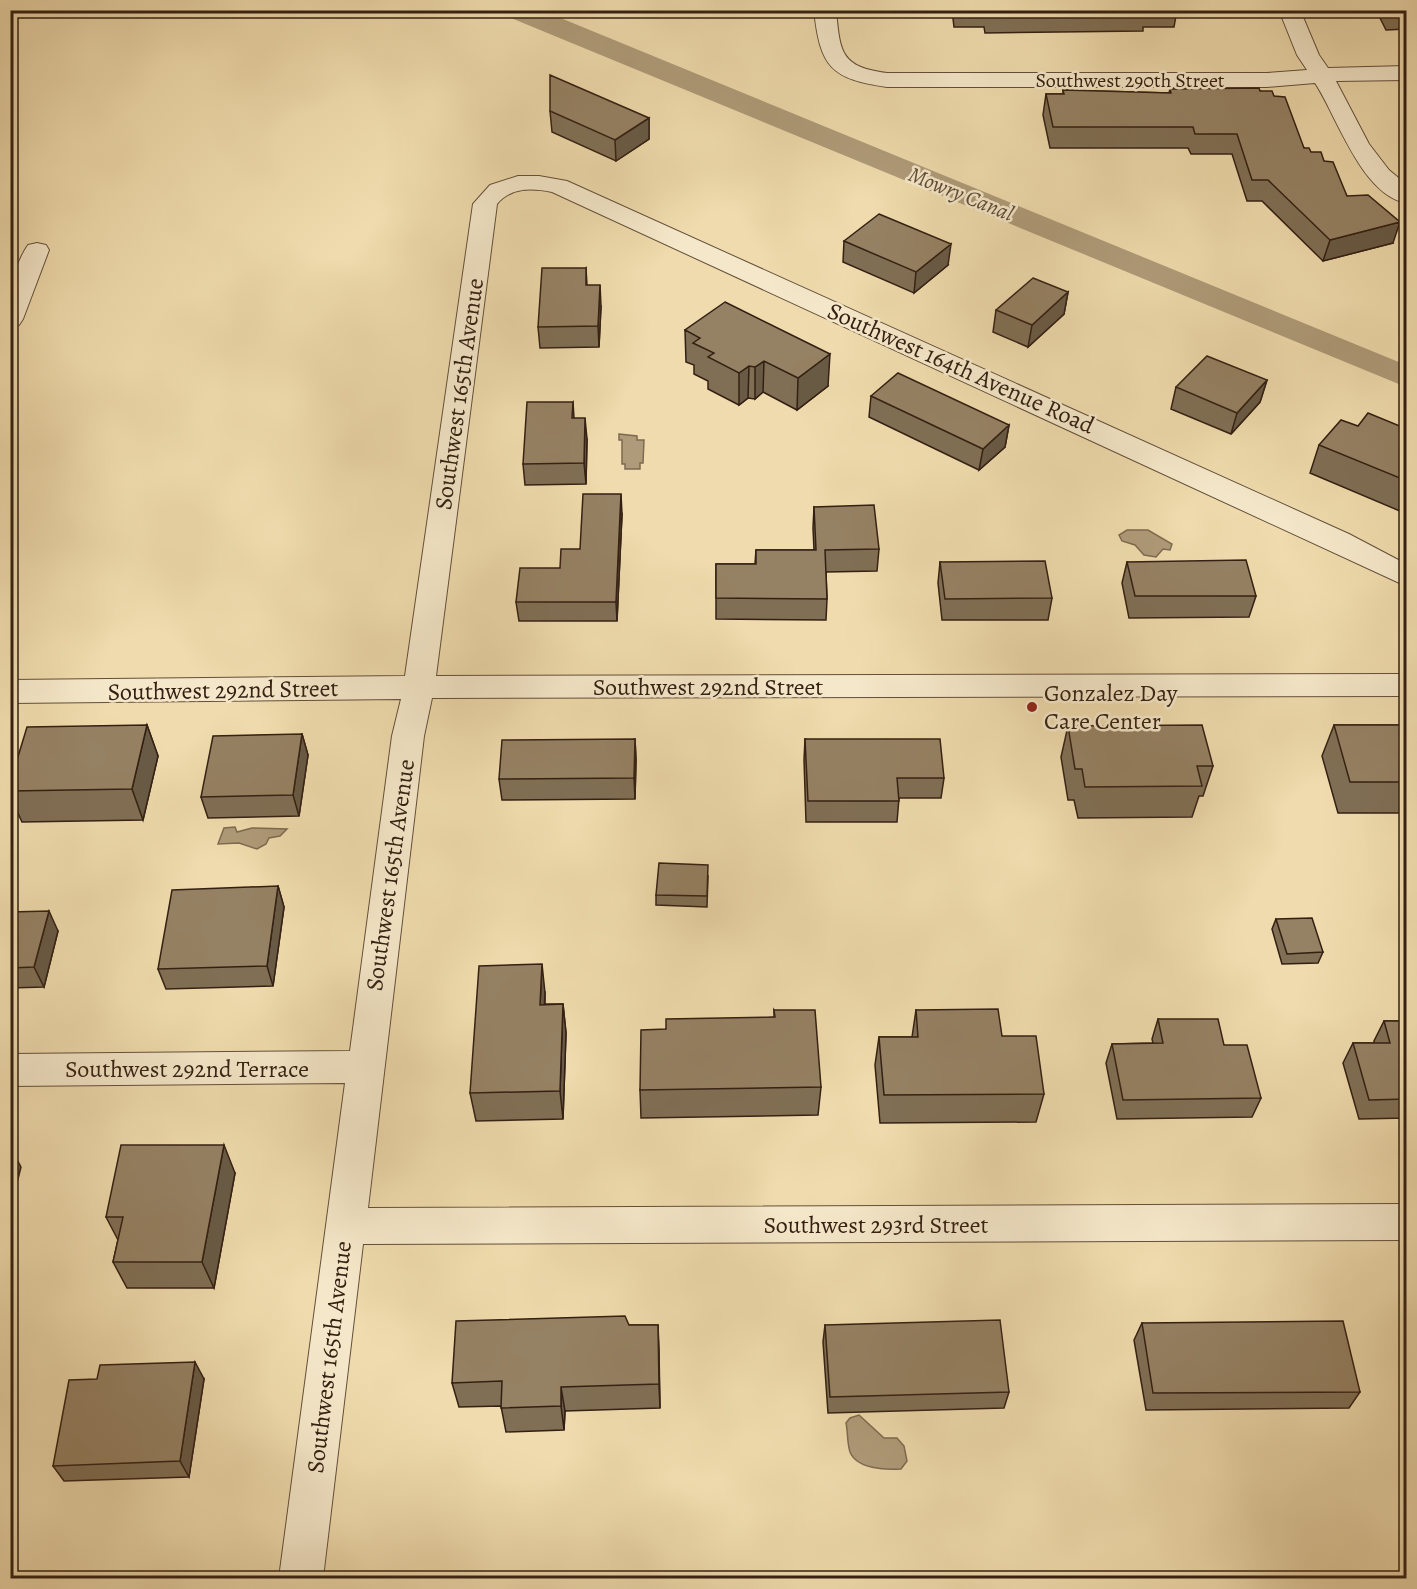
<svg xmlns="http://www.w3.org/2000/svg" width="1417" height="1589" font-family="Alegreya,serif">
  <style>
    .water { fill: #af9b79; stroke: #7e6a50; stroke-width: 1.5 }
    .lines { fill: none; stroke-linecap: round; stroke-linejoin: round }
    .canal { fill: #af9b79; fill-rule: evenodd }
    .minor-casing { stroke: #634f3a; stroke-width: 2 }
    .minor { fill: #f5e8ca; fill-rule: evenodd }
    .wall { fill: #806f55; stroke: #342013; stroke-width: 1.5 }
    .shaded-wall { fill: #685a45; stroke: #342013; stroke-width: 1.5 }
    .building { fill: #958163; stroke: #342013; stroke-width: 1.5 }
    .poi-dot { fill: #8f2418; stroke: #f5e8ca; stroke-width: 2 }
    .labels { text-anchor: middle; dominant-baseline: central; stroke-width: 5; stroke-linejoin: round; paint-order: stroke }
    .far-street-label { font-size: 20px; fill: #342013; stroke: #f5e8ca }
    .far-water-label { font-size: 22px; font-style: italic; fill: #5f4b37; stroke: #f5e8ca }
    .street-label { font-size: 24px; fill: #342013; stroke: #f5e8ca }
    .poi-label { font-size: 24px; fill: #342013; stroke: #f5e8ca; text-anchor: start }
  </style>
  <rect width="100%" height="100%" fill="#efdbad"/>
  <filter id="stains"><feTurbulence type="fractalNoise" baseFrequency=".00333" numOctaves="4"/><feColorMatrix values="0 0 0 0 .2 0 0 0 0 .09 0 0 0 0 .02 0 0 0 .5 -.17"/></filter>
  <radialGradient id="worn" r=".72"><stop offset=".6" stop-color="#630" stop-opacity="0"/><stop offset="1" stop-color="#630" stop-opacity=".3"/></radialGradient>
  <path class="water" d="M619,434L637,436V440H644L643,463H640V469H625V464H622V440H619Z
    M1127,530H1148L1172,544L1170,550L1163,549L1156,557L1144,555L1135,545L1122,541L1119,535Z
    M235,827L237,832L252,828L287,829L280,836L269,838L266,844L257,849L239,843L218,844L224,828Z
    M859,1415L884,1438H897L904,1446L907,1461L901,1469C885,1470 857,1469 850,1452C847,1443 848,1432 846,1423L850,1418Z"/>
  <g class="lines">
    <path class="canal" d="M503,10H541L1406,365V387L506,16Z"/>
    <g class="minor-casing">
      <path id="minor" d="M814,10H836C840,53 841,67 887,73H1267L1307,70L1297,55L1279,10H1300L1319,55L1328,68L1406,66V80L1336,81L1369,144L1389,170L1406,184V203C1361,194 1337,116 1315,83L1267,87H887C831,79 820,67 814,10Z
        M518,176H539L567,181L1349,534L1406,564V586L552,192C532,188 511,187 497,204L436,676L1406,674V696L432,698L424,736L368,1208L1406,1204V1240L363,1244L323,1578H279L345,1083L10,1086V1054L350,1051L392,736L401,699L10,703V680L405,676L473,204L490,185Z
        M37,243L46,245L49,250L23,319L19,325L10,327C10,297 11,270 28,245Z"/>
    </g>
    <use href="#minor" class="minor"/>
  </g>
  <path class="wall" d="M952,10H1177L1174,27H1143V31L985,33L984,27H954Z
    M1376,10H1407V29L1386,30Z
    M1170,89L1260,91L1274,96L1304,148L1324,161L1347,196L1393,243L1323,261L1262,201H1247L1232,154H1191L1188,148H1050L1043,115L1046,94H1063V90L1169,93Z
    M550,111L649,118V139L616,161L552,132Z
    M844,241L948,265L914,293L843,262Z
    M586,268L587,285L601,306L599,347L540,348L538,327Z
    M1068,292L1064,314L1028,347L993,332L996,310Z
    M685,330L828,386L797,410L763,392L755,399L748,398L739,405L708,389V381L694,374V365L686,362Z
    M1267,380L1260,402L1231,434L1171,409L1176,387Z
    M871,396L1009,425L1005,447L979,470L869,417Z
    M573,402L574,418L587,439L586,484L525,485L523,464Z
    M1358,426L1407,429V514L1310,473L1319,445Z
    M814,507L879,549L877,571L826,572L827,599L826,620L716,619V564H755L756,550H814L813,528Z
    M622,514L617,621H519L516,602L560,568L580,549Z
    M940,562L1052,598L1048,620H942L938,583Z
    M1127,562L1256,596L1249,617L1129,618L1122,583Z
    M147,725L158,756L143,820L22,822L10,796V783Z
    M1334,725H1407V813H1338L1322,756Z
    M1068,726L1213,766L1203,796H1199L1192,817L1078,818L1074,800H1068L1061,757Z
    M302,734L308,755L299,816L208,818L201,797Z
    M635,739L636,760L635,799L502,800L499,779Z
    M805,739L944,778L941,798H899L897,822H806L804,760Z
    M708,876L707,907L656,905V895Z
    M278,886L284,907L273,986L166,989L158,969Z
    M10,912L58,931L44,987L10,988Z
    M1276,919L1323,952L1318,963L1282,964L1272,929Z
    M545,993V1004H563L566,1033L563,1119L476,1121L470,1093Z
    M774,1010L821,1087L818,1115L641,1118L640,1090L666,1029L774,1017Z
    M916,1010L1002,1036L1044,1094L1036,1122L880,1123L875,1065L879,1037H912Z
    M1158,1019L1224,1045L1261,1098L1252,1117L1117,1119L1106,1063L1112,1044L1153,1043L1152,1039Z
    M1384,1021H1407V1118L1359,1119L1343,1063L1353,1043H1374V1041Z
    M235,1173L214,1288H127L113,1262L118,1240L106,1217Z
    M1142,1323L1360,1392L1349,1408L1146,1410L1134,1340Z
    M629,1325H658L660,1408L565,1411L564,1430L506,1432L501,1406L459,1407L452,1383Z
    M825,1325L1009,1392L1004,1408L828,1413L823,1342Z
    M204,1379L189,1477L64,1481L53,1466Z"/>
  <path class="shaded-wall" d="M649,118V139L616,161L615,140Z
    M1400,222L1393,243L1323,261L1330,240Z
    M951,244L948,265L914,293L916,272Z
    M600,285L601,306L599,347L598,326Z
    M1068,292L1064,314L1028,347L1032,325Z
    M830,354L828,386L797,410L798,378Z
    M764,361L763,392L755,399V367Z
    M749,366L748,398L739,405V373Z
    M1267,380L1260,402L1231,434L1237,413Z
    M585,418L587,439L586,484L584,463Z
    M1009,425L1005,447L979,470L983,449Z
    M621,494L622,514L617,621L616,602Z
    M147,725L158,756L143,820L132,789Z
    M302,734L308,755L299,816L293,795Z
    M635,739L636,760L635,799L634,778Z
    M278,886L284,907L273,986L267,966Z
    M49,911L58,931L44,987L34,967Z
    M542,964L545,993L543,1033L540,1005Z
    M563,1004L566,1033L563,1119L560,1091Z
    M224,1145L235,1173L214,1288L202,1262Z
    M11,1148L21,1167L10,1210Z
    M658,1325L659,1349L660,1408L659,1384Z
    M195,1362L204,1379L189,1477L180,1461Z
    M561,1387L565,1411L564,1430L561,1406Z"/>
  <path class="building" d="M987,10H1146V11L988,13Z
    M550,75L649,118L615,140L550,111Z
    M1259,88L1260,91H1272L1274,96L1285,97L1304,148H1309L1311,152H1321L1324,161L1333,162L1347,196L1368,195L1400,222L1330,240L1268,180H1252L1237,134H1195L1193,127H1053L1046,94H1064L1063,90L1171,93L1170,89Z
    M879,214L951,244L916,272L844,241Z
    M542,268H586V285H600L598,326L538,327Z
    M1033,278L1068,292L1032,325L996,310Z
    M725,302L830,354L798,378L764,361L755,367L749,366L739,373L708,357L714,353L693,343L700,338L685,330Z
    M1207,356L1267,380L1237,413L1176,387Z
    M898,373L1009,425L983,449L871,396Z
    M527,402H573L572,418H585L584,463L523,464Z
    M1368,413L1407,429V481L1319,445L1341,420L1358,426Z
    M583,494H621L616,602H516L520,568H560L561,549H580Z
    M874,505L879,549L825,550L827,599L716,598V564H756V550H816L814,507Z
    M1246,560L1256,596H1135L1127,562Z
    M1045,561L1052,598L945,599L940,562Z
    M147,725L132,789L10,791V783L27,727Z
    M1202,725L1213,766H1197L1202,786L1085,787L1082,769H1075L1068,726Z
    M1334,725H1407V782H1350Z
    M302,734L293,795L201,797L213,736Z
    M635,739L634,778L499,779L502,740Z
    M805,739H940L944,778H897L899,801H808Z
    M659,863L708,865L707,896L656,895Z
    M278,886L267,966L158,969L172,890Z
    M49,911L34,967L10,968V912Z
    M1312,918L1323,952L1287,954L1276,919Z
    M542,964L540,1005L563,1004L560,1091L470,1093L479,966Z
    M998,1009L1002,1036H1036L1044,1094L884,1095L879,1037H918L916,1010Z
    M774,1010H815L821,1087L640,1090L641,1030L666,1029V1019L775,1017Z
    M1158,1019H1218L1224,1045H1247L1261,1098L1123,1100L1112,1044L1163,1043Z
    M1384,1021H1407V1099L1369,1100L1353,1043H1390Z
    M121,1145H224L202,1262H113L123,1217H106Z
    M625,1316L629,1325H658L659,1384L561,1387V1406L501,1408L502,1381L452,1383L456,1321Z
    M1000,1320L1009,1392L830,1397L825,1325Z
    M1343,1321L1360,1392L1153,1393L1142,1323Z
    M195,1362L180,1461L53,1466L69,1380L97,1379L100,1365Z"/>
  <circle class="poi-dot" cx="1032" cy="707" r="6"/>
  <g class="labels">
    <g class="far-street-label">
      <text x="1130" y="80">Southwest 290th Street</text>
    </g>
    <g class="far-water-label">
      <text transform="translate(961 194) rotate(22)">Mowry Canal</text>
    </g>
    <g class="street-label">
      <text transform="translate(961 368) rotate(24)">Southwest 164th Avenue Road</text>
      <text transform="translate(459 394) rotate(-82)">Southwest 165th Avenue</text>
      <text x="708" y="687">Southwest 292nd Street</text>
      <text transform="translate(223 690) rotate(-1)">Southwest 292nd Street</text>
      <text transform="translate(390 875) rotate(-82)">Southwest 165th Avenue</text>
      <text x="187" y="1069">Southwest 292nd Terrace</text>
      <text x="876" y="1225">Southwest 293rd Street</text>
      <text transform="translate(329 1357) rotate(-83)">Southwest 165th Avenue</text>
    </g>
    <g class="poi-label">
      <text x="1044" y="693">Gonzalez Day<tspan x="1044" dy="28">Care Center</tspan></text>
    </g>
  </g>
  <rect width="1417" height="1589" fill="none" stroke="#efdbad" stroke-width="36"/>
  <rect x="12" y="12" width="1393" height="1565" fill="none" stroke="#342013" stroke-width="3"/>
  <rect x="18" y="18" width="1381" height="1553" fill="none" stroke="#342013" stroke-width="1.5"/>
  <rect width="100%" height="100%" filter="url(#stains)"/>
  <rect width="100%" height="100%" fill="url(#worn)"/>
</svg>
